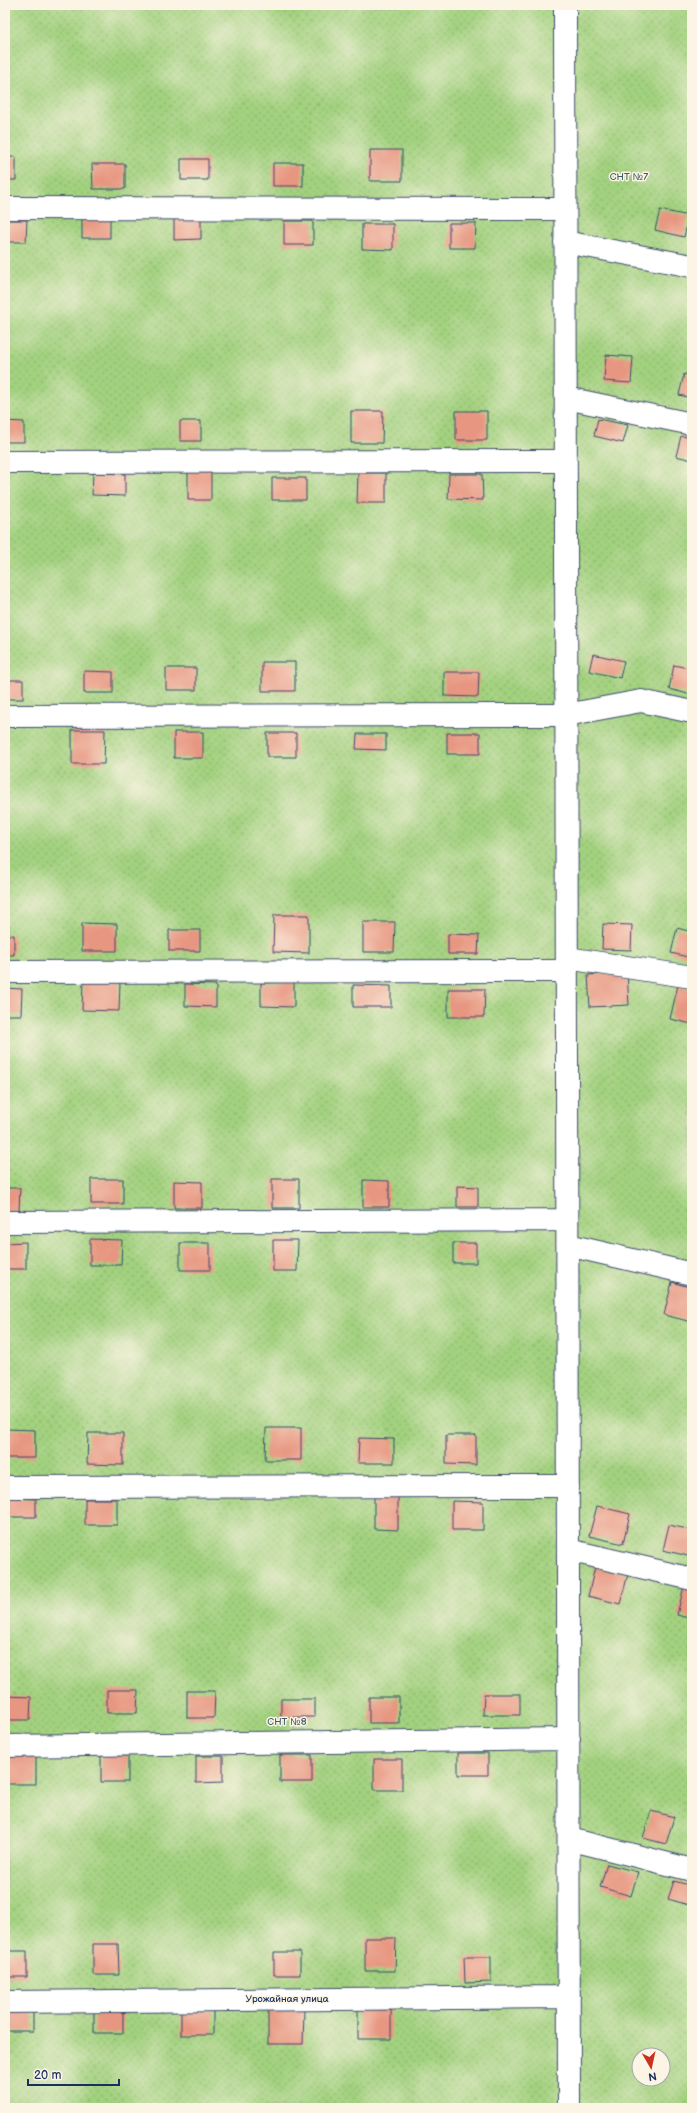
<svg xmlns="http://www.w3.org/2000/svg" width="697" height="2113" font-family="'Balsamiq Sans',sans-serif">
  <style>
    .grass { fill: url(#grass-dots); stroke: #5f806e; fill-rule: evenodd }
    .building { fill: #e79781 }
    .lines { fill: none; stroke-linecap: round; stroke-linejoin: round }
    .minor-casing { stroke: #3a496c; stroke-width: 24 }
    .minor { stroke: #fff; stroke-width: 22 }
    .labels { text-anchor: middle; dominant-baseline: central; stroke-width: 3; stroke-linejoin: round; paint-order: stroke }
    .park-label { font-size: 10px; fill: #3d5866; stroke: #fcf5e5 }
    .street-label { font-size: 10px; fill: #1b2f5e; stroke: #fcf5e5 }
  </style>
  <defs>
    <pattern id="grass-dots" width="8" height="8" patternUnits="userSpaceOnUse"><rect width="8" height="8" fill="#a3d27f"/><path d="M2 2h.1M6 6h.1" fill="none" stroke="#84ab6b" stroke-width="1.8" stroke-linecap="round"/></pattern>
  </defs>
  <rect width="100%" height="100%" fill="#fcf5e5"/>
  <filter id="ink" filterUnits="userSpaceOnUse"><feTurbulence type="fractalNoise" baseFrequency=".025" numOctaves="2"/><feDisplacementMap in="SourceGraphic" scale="8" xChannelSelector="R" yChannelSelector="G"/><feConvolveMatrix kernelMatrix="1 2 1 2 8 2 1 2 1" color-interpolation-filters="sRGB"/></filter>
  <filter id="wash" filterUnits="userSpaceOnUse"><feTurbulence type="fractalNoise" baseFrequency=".012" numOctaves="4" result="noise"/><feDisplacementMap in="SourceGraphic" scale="16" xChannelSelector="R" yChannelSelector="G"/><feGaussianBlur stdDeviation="0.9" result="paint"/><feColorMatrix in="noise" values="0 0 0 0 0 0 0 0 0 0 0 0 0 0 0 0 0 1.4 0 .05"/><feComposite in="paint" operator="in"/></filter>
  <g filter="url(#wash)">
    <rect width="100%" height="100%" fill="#e7dfb9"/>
    <path class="grass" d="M5,5H692V2108H5ZM639,2055H663V2079H639Z"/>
    <g id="blocks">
      <path class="building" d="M370,150H402V181H370Z
        M5,157H16V180H5Z
        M181,159H208V180H181Z
        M273,163H303V186H273Z
        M92,164H125V189H93Z
        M660,210L689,216L684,237L655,230Z
        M82,213L110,214V238H82Z
        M174,217L201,218V239L174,240Z
        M5,220H27L26,242H5Z
        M284,221H313V245H284Z
        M449,223H476L475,248H449Z
        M362,224H393V250L362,249Z
        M606,355L633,357L631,383L604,381Z
        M684,374L692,375V398L679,395Z
        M351,411H383L382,443H351Z
        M456,411H487V440H456Z
        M598,419L628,425L623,443L594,436Z
        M5,421L24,422V442H5Z
        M180,421H201V441H180Z
        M681,436L692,438V460L676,456Z
        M188,469H211V500H188Z
        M93,473L125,474V496L92,495Z
        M358,473H386V503H357Z
        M449,474H482L483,500L448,499Z
        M272,478H306V500H272Z
        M593,654L624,661L620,678L589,671Z
        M262,662H295V691H262Z
        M674,665L692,669V695L669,689Z
        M166,668H196V690H166Z
        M84,671L113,672V693H84Z
        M444,672H479L478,697L444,696Z
        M5,680H23V699H5Z
        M72,730H105L104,764H72Z
        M174,732H203V758H174Z
        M267,733H296V757H267Z
        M447,733H480V754H447Z
        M357,734H386V750L356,749Z
        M274,915H309V953L273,952Z
        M363,922H395L394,952H363Z
        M82,923L117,924V951H82Z
        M603,924L632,925L631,950L602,949Z
        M677,928L692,932V958L671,953Z
        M169,930H200V951H169Z
        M448,934L479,935L478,954H448Z
        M5,935H14V955H5Z
        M627,972L629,1005L590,1007L588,975Z
        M83,981L120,982L119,1011L82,1010Z
        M294,982V1007L261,1006V983Z
        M185,984L216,985V1007L185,1006Z
        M353,985L391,986V1007H353Z
        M678,985L692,989V1024L670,1019Z
        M5,988L22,989L21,1015H5Z
        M448,989H485L484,1017H448Z
        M91,1179H123V1204H91Z
        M272,1179H299V1208H272Z
        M363,1180L389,1181V1207H363Z
        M174,1181L202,1182V1208H174Z
        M457,1186L478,1187V1207H457Z
        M5,1188H20L19,1211H5Z
        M90,1239L122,1240L121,1265H90Z
        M273,1240H298L297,1271H273Z
        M26,1242V1269H5V1243Z
        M180,1243H210V1270H180Z
        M453,1243H476V1263H453Z
        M672,1282L692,1288V1322L664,1315Z
        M266,1428H301V1460H265Z
        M5,1429L35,1430V1458H5Z
        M88,1433H123V1465L87,1464Z
        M446,1435H476V1465L446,1464Z
        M359,1438L394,1439V1463H358Z
        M374,1494H398V1530L374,1529Z
        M5,1498L36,1499V1517H5Z
        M85,1499H117V1525H85Z
        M452,1501L483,1502V1530H452Z
        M597,1506L630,1514L623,1544L589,1536Z
        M669,1525L692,1530V1557L663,1550Z
        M595,1567L628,1574L620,1604L588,1596Z
        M684,1586L692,1589V1619L677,1615Z
        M107,1690H138L137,1713H107Z
        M187,1691H215L214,1718H187Z
        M484,1694H520V1715H483Z
        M5,1696L31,1697L30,1720H5Z
        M369,1697H399V1723H369Z
        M281,1699H315V1717H281Z
        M8,1751H36V1784H7Z
        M458,1753H488V1775H458Z
        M101,1755L128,1756V1782H101Z
        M280,1755H312V1782H280Z
        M196,1756H223V1782L196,1783Z
        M374,1759H402V1790H374Z
        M651,1811L674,1817L666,1844L643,1838Z
        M607,1864L638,1872L631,1896L600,1887Z
        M674,1881L692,1886V1906L668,1899Z
        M365,1938H396L395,1971H365Z
        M93,1944H118L119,1975H93Z
        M5,1951H27V1977H5Z
        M274,1952H300V1975H274Z
        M464,1957H491V1982L465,1983Z
        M94,2008L123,2009V2033H94Z
        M358,2009L391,2010V2039H358Z
        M5,2010H33V2031H5Z
        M181,2010H213V2035H181Z
        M268,2010H304L303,2044H268Z"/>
    </g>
  </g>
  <g filter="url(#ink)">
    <use href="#blocks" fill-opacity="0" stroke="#3a496c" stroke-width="1"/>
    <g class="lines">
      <g class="minor-casing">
        <path id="minor" d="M565,5L569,2108
          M5,208L565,209
          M565,242L692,266
          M566,398L692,424
          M5,462L566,461
          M5,716L566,715L641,701L692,712
          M567,958L692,977
          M5,972L567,971
          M5,1222L567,1220
          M568,1245L692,1274
          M5,1487L568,1486
          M568,1550L692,1579
          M5,1746L569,1739
          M569,1839L692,1870
          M5,2002L569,1997"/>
      </g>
      <use href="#minor" class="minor"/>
    </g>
  </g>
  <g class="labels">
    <g class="park-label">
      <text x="629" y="177">СНТ №7</text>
      <text x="287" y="1722">СНТ №8</text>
    </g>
    <g class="street-label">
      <text x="287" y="1999">Урожайная улица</text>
    </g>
  </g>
  <rect width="697" height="2113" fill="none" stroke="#fcf5e5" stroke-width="20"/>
  <g transform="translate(651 2067) rotate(171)"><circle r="19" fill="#fcf5e5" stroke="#a2a6af"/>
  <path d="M0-3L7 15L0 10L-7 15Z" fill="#c8321e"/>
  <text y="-6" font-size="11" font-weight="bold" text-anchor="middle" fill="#1b2f5e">N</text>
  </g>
  <path d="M28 2079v6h91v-6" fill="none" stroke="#1b2f5e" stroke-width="2"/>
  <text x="34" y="2079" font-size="12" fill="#1b2f5e" stroke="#fcf5e5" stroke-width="3" paint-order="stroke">20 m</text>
</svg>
